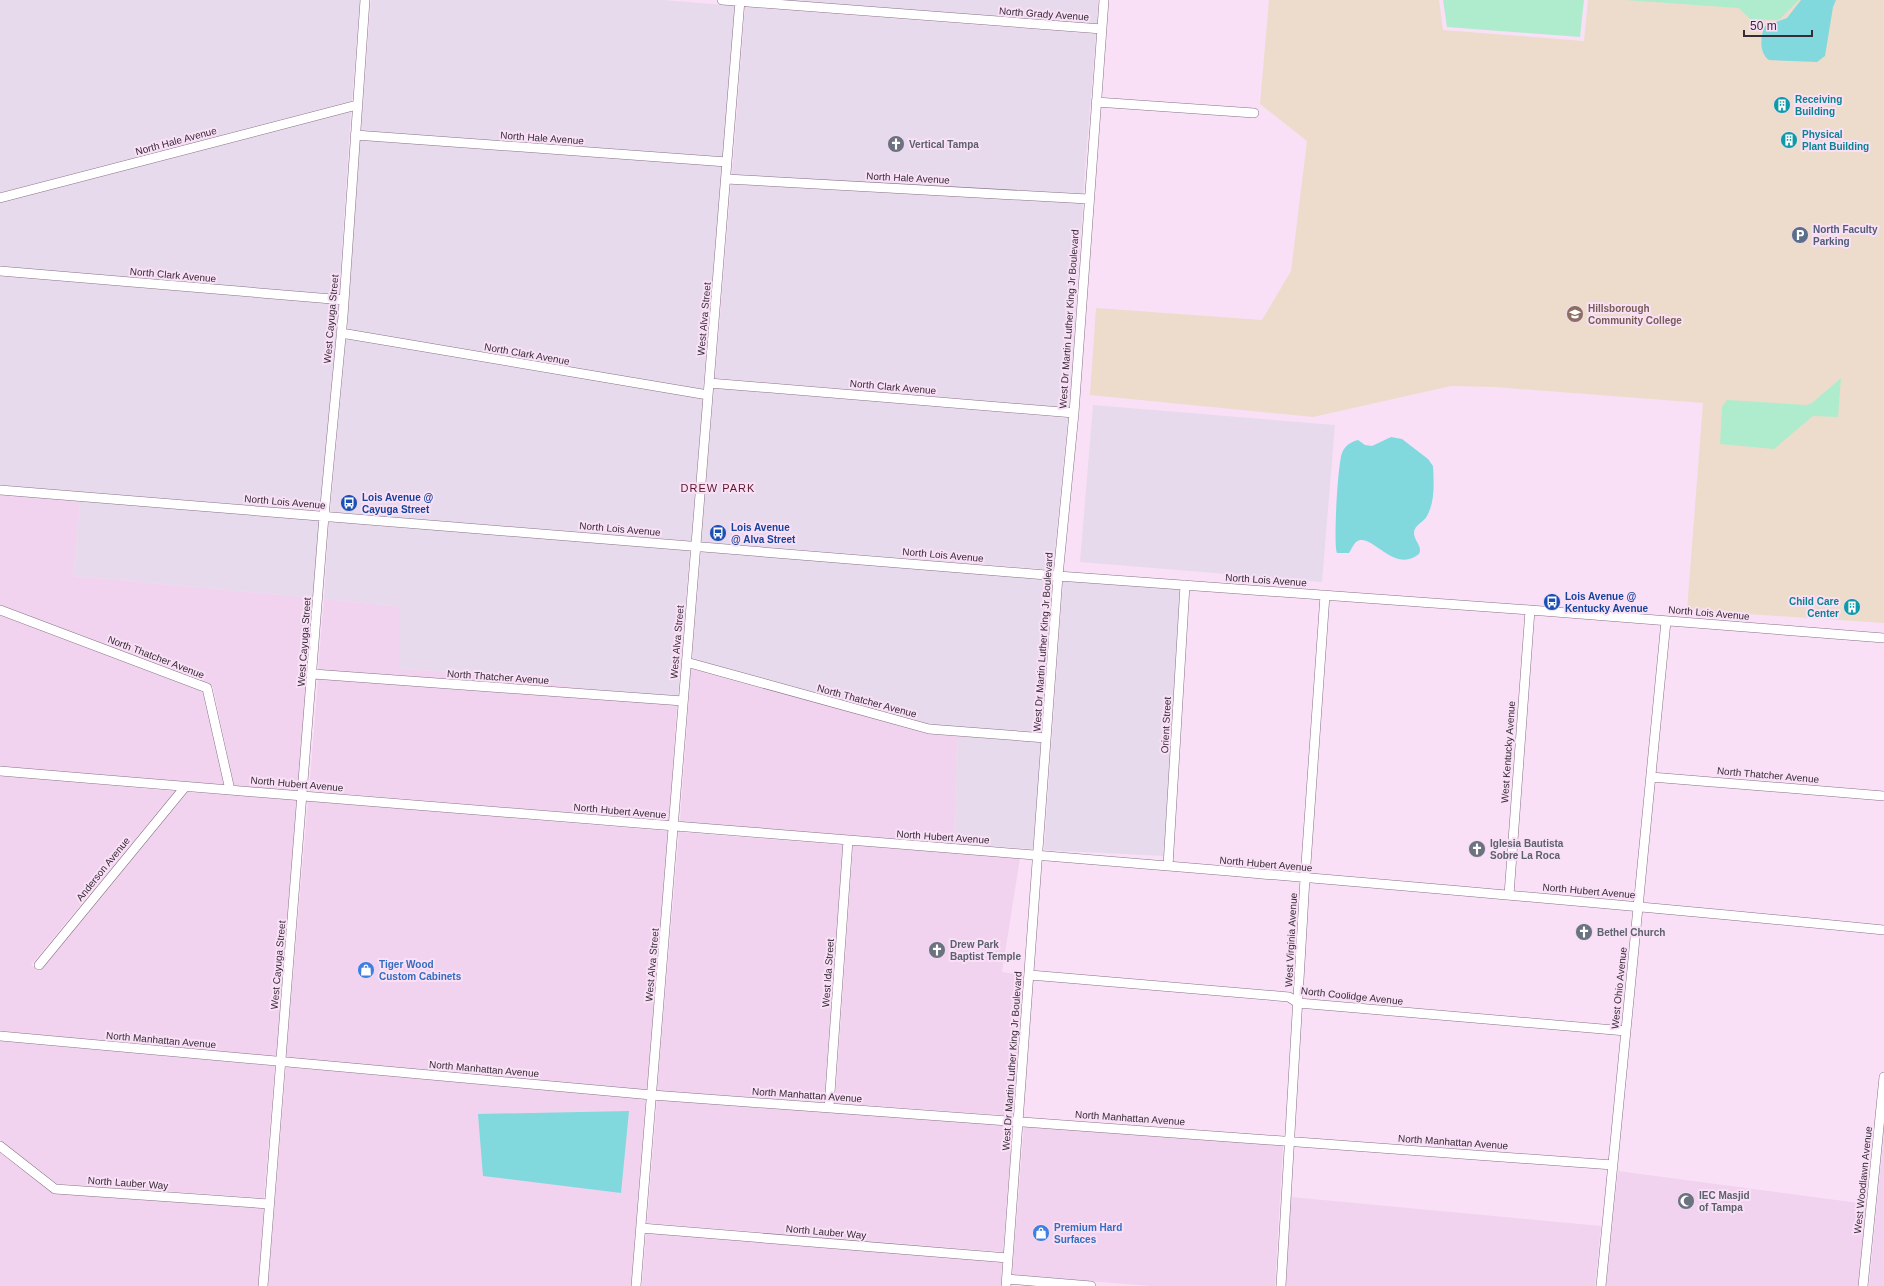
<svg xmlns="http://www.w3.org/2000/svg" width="1884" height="1286" font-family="Helvetica,sans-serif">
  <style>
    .commercial { fill: #e7daed }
    .built { fill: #f1d3ef }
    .education { fill: #eddccb }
    .green { fill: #afeccd }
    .water { fill: #81d9dd }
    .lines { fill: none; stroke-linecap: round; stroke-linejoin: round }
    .minor-casing { stroke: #877185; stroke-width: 10 }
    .minor { stroke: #fff; stroke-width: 9 }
    .labels { text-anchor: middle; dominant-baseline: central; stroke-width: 4; stroke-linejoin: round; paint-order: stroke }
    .street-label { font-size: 10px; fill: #362c35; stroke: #f9e0f7 }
    .culture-label { font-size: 10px; font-weight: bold; fill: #0d838f; stroke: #f9e0f7; text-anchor: start }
    .worship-label { font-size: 10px; font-weight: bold; fill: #5b616d; stroke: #f9e0f7; text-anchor: start }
    .service-label { font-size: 10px; font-weight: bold; fill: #4e5e75; stroke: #f9e0f7; text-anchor: start }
    .education-label { font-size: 10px; font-weight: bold; fill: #785e54; stroke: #f9e0f7; text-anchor: start }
    .transit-label { font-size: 10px; font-weight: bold; fill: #164399; stroke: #f9e0f7; text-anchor: start }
    .shop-label { font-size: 10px; font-weight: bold; fill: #366cbe; stroke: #f9e0f7; text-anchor: start }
    .neighbourhood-label { font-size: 11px; letter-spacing: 1px; fill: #5c1729; stroke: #f9e0f7 }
  </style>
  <rect width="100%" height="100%" fill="#f9e0f7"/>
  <path class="commercial" d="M0,0H360L352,101L0,193Z
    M371,0H664L735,6L723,157L361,131L362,109L364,108L363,104Z
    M782,0H1098L1097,24Z
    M745,7L1096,34L1083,194L732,175Z
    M351,111L339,295L0,267V203Z
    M360,140L722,166L703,390L347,329Z
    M731,184L1083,203L1069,408L715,378Z
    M0,276L339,304L320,511L0,485Z
    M346,339L703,399L691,541L330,512Z
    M714,388L1068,418L1053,570L701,542Z
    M1093,405L1335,425L1322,582L1080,562Z
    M80,501L319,520L313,598L73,576Z
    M329,521L690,550L678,696L587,689L492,674L399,669L400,607L324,599Z
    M701,551L1053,580L1041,733L930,725L692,659Z
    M1063,581L1180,589L1164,856L1044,850Z
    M957,736L1041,742L1033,849L954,844Z"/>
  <path class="built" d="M0,494L80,501L73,576L313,598L298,790L234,786L213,687L209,684L0,605Z
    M324,599L400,607V669L492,674L587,689L318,670Z
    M0,615L203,692L224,785L0,767Z
    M691,669L928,734L957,736L954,844L680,822Z
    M318,679L677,705L669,821L309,791Z
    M0,776L175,791L31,965L40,971L188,792L297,800L276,1057L0,1031Z
    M308,801L668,831L647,1090L286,1058Z
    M679,832L843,845L824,1102L657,1091Z
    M853,845L1020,858L1002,972L1024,975L1014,1116L835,1103Z
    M0,1041L275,1066L264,1198L58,1184L0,1140Z
    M286,1067L646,1099L631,1286H268Z
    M657,1100L1013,1125L1003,1252L647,1223Z
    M1024,1126L1283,1145L1275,1286H1151L1012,1275Z
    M1884,1130V1286H1869Z
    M0,1152L55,1193L264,1208L258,1286H0Z
    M1618,1171L1866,1204L1858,1286H1606Z
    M1291,1197L1601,1226L1595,1286H1286Z
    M646,1233L1002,1262L1001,1286H642Z"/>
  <path class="education" d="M1269,0H1439L1443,30L1584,41L1588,0H1884V623L1687,610L1703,403L1494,387L1451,386L1313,417L1090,395L1096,308L1262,320L1291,271L1307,141L1260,104Z"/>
  <path class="green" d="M1443,0H1584L1580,37L1447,27Z
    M1625,0H1799L1779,20L1750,19L1739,8Z
    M1841,378L1838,417L1813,416L1774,449L1720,444L1722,407L1727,400L1807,405L1812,403Z"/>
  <path class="water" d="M1801,0H1836L1833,7L1825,56L1817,62L1769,60C1759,53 1760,36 1765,26L1787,18Z
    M1391,437L1402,439L1428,459L1433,466C1434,482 1435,502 1427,516C1424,522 1414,525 1414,533C1414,541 1423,546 1419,554C1394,575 1370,530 1356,542C1353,545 1351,550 1349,553H1337C1333,545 1338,462 1342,453C1345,445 1351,442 1358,440L1365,445L1372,446Z
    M629,1111L621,1193L483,1176L478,1114Z"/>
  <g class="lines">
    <g class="minor-casing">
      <path id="minor" d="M722,0L1102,29
        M1096,102L1254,113
        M355,135L727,162
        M726,179L1088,199
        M0,198L357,105
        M0,271L344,300
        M341,333L708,395
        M709,383L1074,413
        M0,490L1058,576L1530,610L1884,638
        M0,610L207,688L230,790
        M686,662L929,729L1046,738
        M313,674L683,701
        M0,771C628,824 1257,869 1884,930
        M1651,777L1884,796
        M1168,866L1185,585
        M1509,895L1530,610
        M39,965L185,787
        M1030,975L1289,997L1298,1003L1626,1031
        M0,1036L652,1095L1613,1165
        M829,1107L848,840
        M0,1146L55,1189L269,1204
        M641,1228L1008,1258
        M1007,1279L1091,1286
        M263,1286L324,516L343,316L365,0
        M636,1286L740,0
        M1006,1286L1058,576L1074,413L1104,0
        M1281,1286L1305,878L1325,595
        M1601,1286L1666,621
        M1863,1286L1884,1077"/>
    </g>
    <use href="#minor" class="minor"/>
  </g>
  <defs>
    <g id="building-disc" transform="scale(0.9)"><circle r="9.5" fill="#0f9aa8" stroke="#f9e0f7"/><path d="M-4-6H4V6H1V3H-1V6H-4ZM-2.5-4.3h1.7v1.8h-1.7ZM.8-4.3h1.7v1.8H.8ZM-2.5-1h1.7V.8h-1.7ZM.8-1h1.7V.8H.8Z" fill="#fff"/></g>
    <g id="church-disc" transform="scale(0.9)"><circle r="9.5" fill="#6b7280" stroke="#f9e0f7"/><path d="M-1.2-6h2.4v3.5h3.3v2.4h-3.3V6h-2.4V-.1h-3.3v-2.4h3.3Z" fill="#fff"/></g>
    <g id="parking-disc" transform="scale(0.9)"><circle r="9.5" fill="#5c6f8a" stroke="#f9e0f7"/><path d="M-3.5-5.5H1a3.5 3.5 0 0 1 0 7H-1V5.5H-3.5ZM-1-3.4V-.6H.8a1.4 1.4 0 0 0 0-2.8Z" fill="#fff"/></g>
    <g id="university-disc" transform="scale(0.9)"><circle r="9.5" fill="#8d6e63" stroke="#f9e0f7"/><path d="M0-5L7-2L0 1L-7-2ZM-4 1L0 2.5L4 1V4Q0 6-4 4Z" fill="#fff"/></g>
    <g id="bus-disc" transform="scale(0.9)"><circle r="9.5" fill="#1a4fb4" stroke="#f9e0f7"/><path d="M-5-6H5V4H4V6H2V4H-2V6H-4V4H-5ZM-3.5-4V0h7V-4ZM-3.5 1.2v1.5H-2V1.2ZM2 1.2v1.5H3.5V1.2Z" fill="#fff"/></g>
    <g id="shop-disc" transform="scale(0.9)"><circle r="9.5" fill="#3f7fe0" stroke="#f9e0f7"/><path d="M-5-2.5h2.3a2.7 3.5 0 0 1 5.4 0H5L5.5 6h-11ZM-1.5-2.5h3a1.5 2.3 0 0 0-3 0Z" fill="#fff"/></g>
    <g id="mosque-disc" transform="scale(0.9)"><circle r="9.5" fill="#6b7280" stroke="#f9e0f7"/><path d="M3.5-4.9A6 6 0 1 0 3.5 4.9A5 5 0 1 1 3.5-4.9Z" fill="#fff"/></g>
  </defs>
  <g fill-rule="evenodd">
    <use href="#building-disc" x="1782" y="105"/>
    <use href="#building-disc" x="1789" y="140"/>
    <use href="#church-disc" x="896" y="144"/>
    <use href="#parking-disc" x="1800" y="235"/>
    <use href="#university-disc" x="1575" y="314"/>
    <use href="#bus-disc" x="349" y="503"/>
    <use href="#bus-disc" x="718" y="533"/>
    <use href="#bus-disc" x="1552" y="602"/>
    <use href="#building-disc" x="1852" y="607"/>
    <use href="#church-disc" x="1477" y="849"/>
    <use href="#church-disc" x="1584" y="932"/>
    <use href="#church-disc" x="937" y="950"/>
    <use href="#shop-disc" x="366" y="970"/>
    <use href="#mosque-disc" x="1686" y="1201"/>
    <use href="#shop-disc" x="1041" y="1233"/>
  </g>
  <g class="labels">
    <g class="street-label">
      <text transform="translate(1044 14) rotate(4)">North Grady Avenue</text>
      <text transform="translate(542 138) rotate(4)">North Hale Avenue</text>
      <text transform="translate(176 141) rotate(-15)">North Hale Avenue</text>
      <text transform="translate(908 178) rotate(3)">North Hale Avenue</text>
      <text transform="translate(173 275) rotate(5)">North Clark Avenue</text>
      <text transform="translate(331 319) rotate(-85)">West Cayuga Street</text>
      <text transform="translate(704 319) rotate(-85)">West Alva Street</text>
      <text transform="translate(1069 319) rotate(-86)">West Dr Martin Luther King Jr Boulevard</text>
      <text transform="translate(527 354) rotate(10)">North Clark Avenue</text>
      <text transform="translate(893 387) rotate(5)">North Clark Avenue</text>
      <text transform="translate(285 502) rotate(5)">North Lois Avenue</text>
      <text transform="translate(620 529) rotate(5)">North Lois Avenue</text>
      <text transform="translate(943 555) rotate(5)">North Lois Avenue</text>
      <text transform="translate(1266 580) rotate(4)">North Lois Avenue</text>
      <text transform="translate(1709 613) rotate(5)">North Lois Avenue</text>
      <text transform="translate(304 642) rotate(-86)">West Cayuga Street</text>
      <text transform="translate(677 642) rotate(-85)">West Alva Street</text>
      <text transform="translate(1043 642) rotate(-86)">West Dr Martin Luther King Jr Boulevard</text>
      <text transform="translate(156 657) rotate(21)">North Thatcher Avenue</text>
      <text transform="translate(498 677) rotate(4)">North Thatcher Avenue</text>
      <text transform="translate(867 701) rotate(15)">North Thatcher Avenue</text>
      <text transform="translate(1166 725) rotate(-87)">Orient Street</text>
      <text transform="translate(1508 752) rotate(-86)">West Kentucky Avenue</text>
      <text transform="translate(1768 775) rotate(5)">North Thatcher Avenue</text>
      <text transform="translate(297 784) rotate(5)">North Hubert Avenue</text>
      <text transform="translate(620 811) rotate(5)">North Hubert Avenue</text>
      <text transform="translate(943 837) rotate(4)">North Hubert Avenue</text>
      <text transform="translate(1266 864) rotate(5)">North Hubert Avenue</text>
      <text transform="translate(103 869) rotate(-51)">Anderson Avenue</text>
      <text transform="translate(1589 891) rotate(5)">North Hubert Avenue</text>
      <text transform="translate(1291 940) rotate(-87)">West Virginia Avenue</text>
      <text transform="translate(278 965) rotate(-85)">West Cayuga Street</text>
      <text transform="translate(652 965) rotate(-85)">West Alva Street</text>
      <text transform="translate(828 973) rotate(-86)">West Ida Street</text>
      <text transform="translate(1619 988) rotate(-84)">West Ohio Avenue</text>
      <text transform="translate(1352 996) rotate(6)">North Coolidge Avenue</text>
      <text transform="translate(161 1040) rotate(5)">North Manhattan Avenue</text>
      <text transform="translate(1012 1061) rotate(-86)">West Dr Martin Luther King Jr Boulevard</text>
      <text transform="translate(484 1069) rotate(5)">North Manhattan Avenue</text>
      <text transform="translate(807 1095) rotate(4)">North Manhattan Avenue</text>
      <text transform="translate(1130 1118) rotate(4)">North Manhattan Avenue</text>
      <text transform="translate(1453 1142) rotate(4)">North Manhattan Avenue</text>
      <text transform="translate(1863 1180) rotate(-84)">West Woodlawn Avenue</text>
      <text transform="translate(128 1183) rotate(4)">North Lauber Way</text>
      <text transform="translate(826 1232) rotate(5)">North Lauber Way</text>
    </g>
    <g class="culture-label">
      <text x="1795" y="99">Receiving<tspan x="1795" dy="12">Building</tspan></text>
      <text x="1802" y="134">Physical<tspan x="1802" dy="12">Plant Building</tspan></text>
      <text x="1839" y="601" text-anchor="end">Child Care<tspan x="1839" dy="12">Center</tspan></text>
    </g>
    <g class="worship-label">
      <text x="909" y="144">Vertical Tampa</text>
      <text x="1490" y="843">Iglesia Bautista<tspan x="1490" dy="12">Sobre La Roca</tspan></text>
      <text x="1597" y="932">Bethel Church</text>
      <text x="950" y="944">Drew Park<tspan x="950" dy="12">Baptist Temple</tspan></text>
      <text x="1699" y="1195">IEC Masjid<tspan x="1699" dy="12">of Tampa</tspan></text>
    </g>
    <g class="service-label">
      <text x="1813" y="229">North Faculty<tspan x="1813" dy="12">Parking</tspan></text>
    </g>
    <g class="education-label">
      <text x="1588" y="308">Hillsborough<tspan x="1588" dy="12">Community College</tspan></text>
    </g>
    <g class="transit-label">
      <text x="362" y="497">Lois Avenue @<tspan x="362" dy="12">Cayuga Street</tspan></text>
      <text x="731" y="527">Lois Avenue<tspan x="731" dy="12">@ Alva Street</tspan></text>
      <text x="1565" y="596">Lois Avenue @<tspan x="1565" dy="12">Kentucky Avenue</tspan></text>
    </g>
    <g class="shop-label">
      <text x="379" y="964">Tiger Wood<tspan x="379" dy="12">Custom Cabinets</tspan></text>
      <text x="1054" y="1227">Premium Hard<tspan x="1054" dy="12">Surfaces</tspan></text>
    </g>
    <g class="neighbourhood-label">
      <text x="718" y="488">DREW PARK</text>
    </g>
  </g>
  <path d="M1744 30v6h68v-6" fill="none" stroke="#362c35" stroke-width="2"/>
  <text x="1750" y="30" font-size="12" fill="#362c35" stroke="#f9e0f7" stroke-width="3" paint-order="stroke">50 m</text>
</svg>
